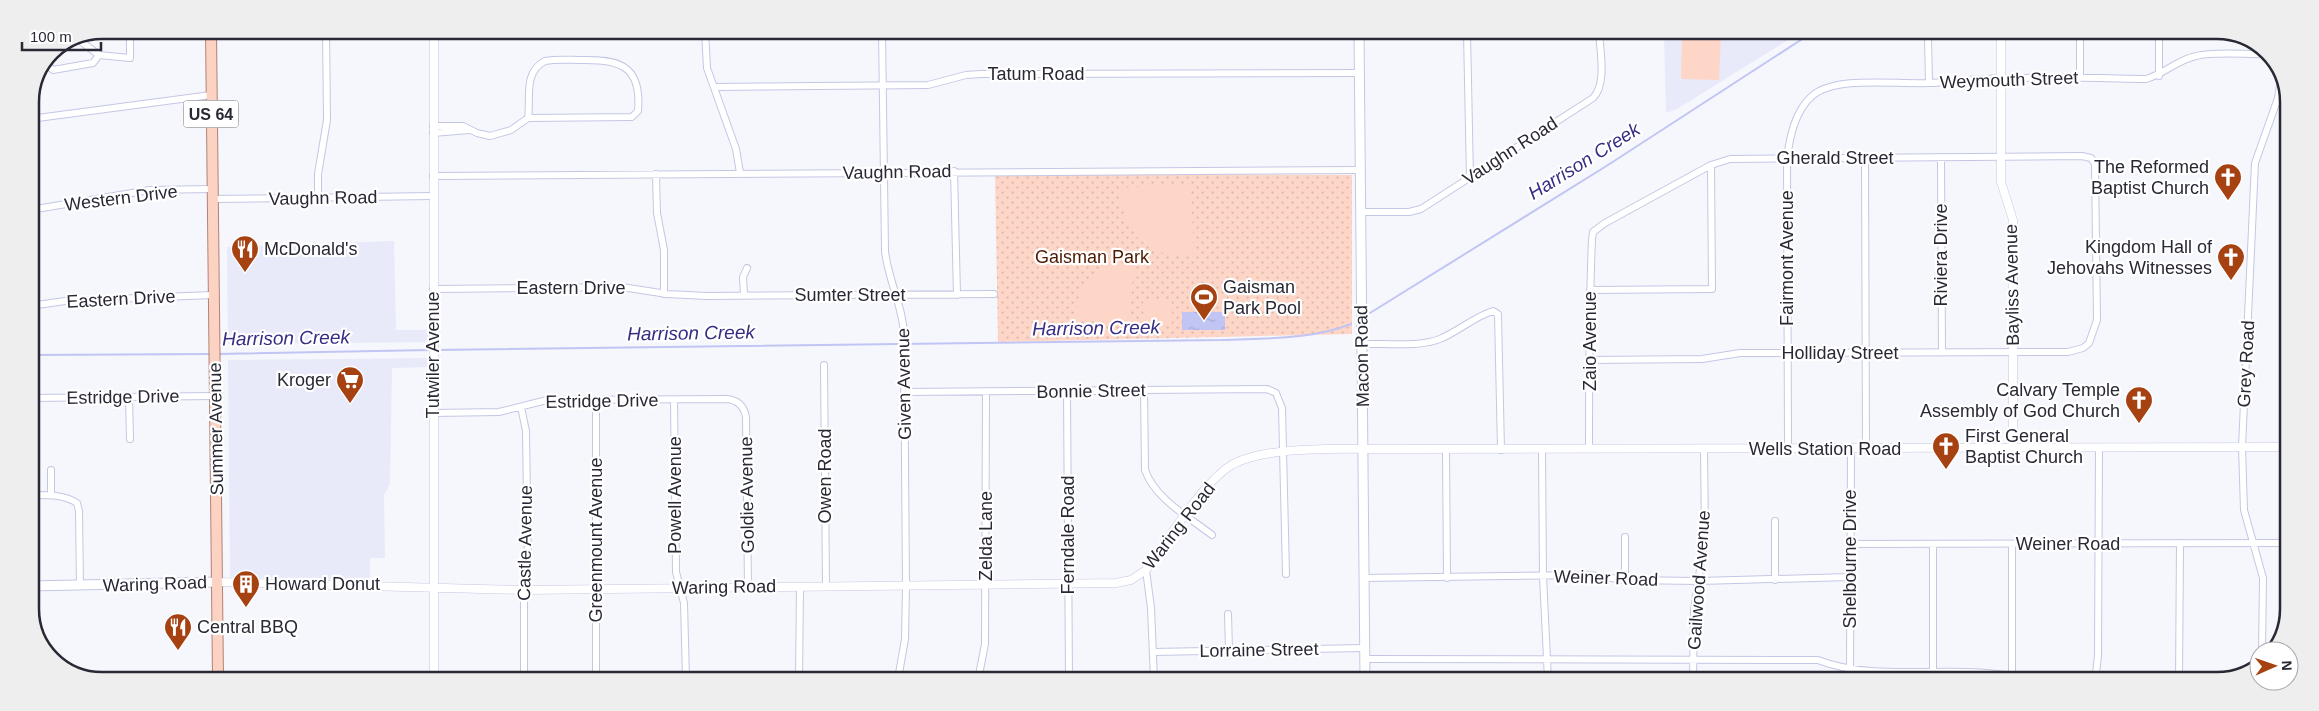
<svg xmlns="http://www.w3.org/2000/svg" width="2319" height="711" font-family="Arial,sans-serif">
  <style>
    .built { fill: #e8e9f9 }
    .grass { fill: url(#grass-dots) }
    .garden { fill: #fed6c7 }
    .water { fill: url(#water-ripples) }
    .lines { fill: none; stroke-linecap: round; stroke-linejoin: round }
    .stream { stroke: #c1c5f4; stroke-width: 2 }
    .minor-casing { stroke: #c4c7e4; stroke-width: 8 }
    .tertiary-casing { stroke: #c4c7e4; stroke-width: 9 }
    .secondary-casing { stroke: #c4c7e4; stroke-width: 11 }
    .primary-casing { stroke: #b08376; stroke-width: 12 }
    .minor { stroke: #fff; stroke-width: 6 }
    .tertiary { stroke: #fff; stroke-width: 8 }
    .secondary { stroke: #fff; stroke-width: 9 }
    .primary { stroke: #fcd2c2; stroke-width: 10 }
    .labels { text-anchor: middle; dominant-baseline: central; stroke-width: 4.5; stroke-linejoin: round; paint-order: stroke }
    .shield { fill: #fff; stroke: #686972; stroke-width: 1 }
    .shield-label { font-size: 16px; font-weight: bold; fill: #282935 }
    .street-label { font-size: 18px; fill: #282935; stroke: #fff }
    .poi-label { font-size: 18px; fill: #282935; stroke: #fff; text-anchor: start }
    .park-label { font-size: 18px; fill: #4c1902; stroke: #fff }
    .water-label { font-size: 19px; font-style: italic; fill: #362e85; stroke: #fff }
    .rim { fill: none; stroke: #282935; stroke-width: 2.5 }
  </style>
  <defs>
    <pattern id="grass-dots" width="8" height="8" patternUnits="userSpaceOnUse" patternTransform="scale(1.25)"><rect width="8" height="8" fill="#fed6c7"/><path d="M2 2h.1M6 6h.1" fill="none" stroke="#dab8ac" stroke-width="1.8" stroke-linecap="round"/></pattern>
    <pattern id="water-ripples" width="26" height="14" patternUnits="userSpaceOnUse" patternTransform="scale(1.25)"><rect width="26" height="14" fill="#c1c5f4"/><path d="M2 4q2-2 4 0t4 0M15 11q2-2 4 0t4 0" fill="none" stroke="#a6a9d2"/></pattern>
  </defs>
  <rect width="100%" height="100%" fill="#f6f7fd"/>
  <path class="built" d="M1664,32H1801L1677,109L1666,113Z
    M394,241L396,330H433V342L228,344L227,247Z
    M433,358V367L392,368L390,484L384,495L385,558H370V580L230,577L228,360Z"/>
  <path class="grass" d="M1124,174L1352,175V334L998,342L995,176Z"/>
  <path class="garden" d="M1682,32H1721L1719,80L1681,79Z
    M1186,185L1191,189L1194,256C1146,258 1124,234 1119,188Z
    M1116,263L1134,264L1130,317L1126,320L1076,319C1075,292 1089,271 1116,263Z
    M1143,301H1172V324H1144Z"/>
  <path class="water" d="M1182,312H1225V330H1182Z"/>
  <g class="lines">
    <path class="stream" d="M1370,313L1608,165L1813,32
      M436,350L1222,340C1265,338 1311,340 1351,324
      M218,354L431,350
      M30,355L211,354"/>
    <g class="minor-casing">
      <path id="minor" d="M705,31L707,68L736,149L740,173
        M882,31L885,251C888,280 903,306 904,335L906,586L905,639L898,679
        M1467,32L1470,178
        M1926,32L1928,37L1929,83
        M79,40L99,55L130,58V30
        M46,64L53,70L93,63L99,55
        M2159,76V32
        M2080,77V32
        M714,87L928,85L966,75L980,74L1359,73
        M2278,98H2289
        M30,119L211,95
        M433,126H463L477,133L490,136L511,130L528,118L632,117L638,111C642,65 619,59 580,60C568,60 556,59 545,61C523,72 531,98 528,118
        M433,133L469,130
        M1865,157L1866,449
        M1941,157L1942,353
        M954,171L957,295
        M656,174L657,213L664,250V294
        M433,176L1360,170
        M318,198V174L327,120L326,30
        M212,199L433,196
        M30,210L150,190L212,189
        M1360,212H1409L1421,209L1593,98C1607,84 1600,51 1599,32
        M433,289L622,287L667,294L707,296L994,294
        M1590,290L1712,289L1711,165
        M744,295L743,277L747,268
        M30,306L65,301L212,295
        M1361,344C1384,343 1421,348 1442,338C1460,330 1474,317 1493,311L1498,314L1501,450
        M824,365L826,586
        M1144,390L1145,470C1155,499 1189,517 1212,535
        M1067,391L1069,680
        M904,392L1267,389L1276,393L1282,408L1286,574
        M129,397L130,439
        M30,398L215,396
        M596,400V679
        M674,400L676,572L684,603L686,679
        M521,407L526,431L528,569L524,590V679
        M433,413L499,412L547,400L727,399C738,400 744,406 746,417L748,587
        M1446,449L1447,578
        M1589,449C1589,379 1589,309 1592,240L1593,232L1605,223L1711,165L1730,159L2082,156L2091,158L2095,164L2097,320L2089,343L2083,348L2068,352L1740,353L1702,359L1589,360
        M1788,449L1787,158C1790,136 1795,111 1812,96C1836,75 1898,85 1928,83C1947,83 1966,79 1985,79C2039,76 2092,78 2146,79C2164,74 2177,60 2196,56C2215,51 2250,55 2271,54
        M1542,450L1543,576L1548,680
        M30,495C46,495 63,494 77,503L79,511L80,586
        M51,495V470
        M1775,521V580
        M1625,537V580
        M1849,544L2287,543
        M2012,544V675
        M1146,570L1151,608L1154,680
        M1363,578L1590,575L1625,580L1699,581L1850,577
        M1228,614L1229,651
        M2262,651L2263,578L2244,510L2242,447L2255,163L2278,98L2281,79
        M1153,652L1364,648
        M1364,659L1818,660C1882,685 1962,660 2032,681
        M1850,670L1851,449
        M1933,671V545
        M799,679L800,587
        M978,680L985,644L986,392
        M1693,680L1694,610L1705,536L1704,449
        M2095,681L2098,656L2099,447
        M2179,681L2180,543"/>
    </g>
    <g class="tertiary-casing">
      <path id="tertiary" d="M434,30V679
        M2001,32V182L2013,220V449
        M218,582L524,590L1116,583L1131,580L1146,570C1166,542 1202,484 1230,466C1266,443 1362,450 1407,449L2287,447"/>
    </g>
    <g class="secondary-casing">
      <path id="secondary" d="M1359,31L1365,680
        M30,586L218,582"/>
    </g>
    <g class="primary-casing">
      <path id="primary" d="M211,30L218,679"/>
    </g>
    <use href="#minor" class="minor"/>
    <use href="#tertiary" class="tertiary"/>
    <use href="#secondary" class="secondary"/>
    <use href="#primary" class="primary"/>
  </g>
  <defs>
    <g id="church-pin" transform="scale(1.4375)"><path d="M0 17L-7.5 6A9.5 9.5 0 1 1 7.5 6Z" fill="#a64111" stroke="#fff"/><path d="M-1.2-6h2.4v3.5h3.3v2.4h-3.3V6h-2.4V-.1h-3.3v-2.4h3.3Z" fill="#fff"/></g>
    <g id="restaurant-pin" transform="scale(1.4375)"><path d="M0 17L-7.5 6A9.5 9.5 0 1 1 7.5 6Z" fill="#a64111" stroke="#fff"/><path d="M-5-6h1v4h1v-4h1v4h1v-4h1v5L-1.5 .5V6h-2V.5L-5-1ZM5-6V6H3V1.5H1.5Q1.5-4 5-6Z" fill="#fff"/></g>
    <g id="stadium-pin" transform="scale(1.4375)"><path d="M0 17L-7.5 6A9.5 9.5 0 1 1 7.5 6Z" fill="#a64111" stroke="#fff"/><path d="M0-5a6.5 5 0 1 0 0 10a6.5 5 0 1 0 0-10ZM-3.5-1.8h7v3.6h-7Z" fill="#fff"/></g>
    <g id="supermarket-pin" transform="scale(1.4375)"><path d="M0 17L-7.5 6A9.5 9.5 0 1 1 7.5 6Z" fill="#a64111" stroke="#fff"/><path d="M-6-5.5h2.5l.6 2H6L4.5 2H-2.5L-4.4-4H-6ZM-1.5 3.2a1.3 1.3 0 1 0 .1 0ZM3 3.2a1.3 1.3 0 1 0 .1 0Z" fill="#fff"/></g>
    <g id="building-pin" transform="scale(1.4375)"><path d="M0 17L-7.5 6A9.5 9.5 0 1 1 7.5 6Z" fill="#a64111" stroke="#fff"/><path d="M-4-6H4V6H1V3H-1V6H-4ZM-2.5-4.3h1.7v1.8h-1.7ZM.8-4.3h1.7v1.8H.8ZM-2.5-1h1.7V.8h-1.7ZM.8-1h1.7V.8H.8Z" fill="#fff"/></g>
  </defs>
  <g fill-rule="evenodd">
    <use href="#church-pin" x="2228" y="177"/>
    <use href="#restaurant-pin" x="245" y="249"/>
    <use href="#church-pin" x="2231" y="257"/>
    <use href="#stadium-pin" x="1204" y="297"/>
    <use href="#supermarket-pin" x="350" y="380"/>
    <use href="#church-pin" x="2139" y="400"/>
    <use href="#church-pin" x="1946" y="446"/>
    <use href="#building-pin" x="246" y="584"/>
    <use href="#restaurant-pin" x="178" y="627"/>
  </g>
  <g class="labels">
    <rect class="shield" x="183.5" y="100.5" width="55" height="27" rx="4"/>
    <g class="shield-label">
      <text x="211" y="114">US 64</text>
    </g>
    <g class="street-label">
      <text x="1036" y="74">Tatum Road</text>
      <text transform="translate(2009 80) rotate(-2)">Weymouth Street</text>
      <text transform="translate(1510 151) rotate(-33)">Vaughn Road</text>
      <text x="1835" y="158">Gherald Street</text>
      <text transform="translate(897 172) rotate(-1)">Vaughn Road</text>
      <text transform="translate(121 198) rotate(-7)">Western Drive</text>
      <text transform="translate(323 198) rotate(-1)">Vaughn Road</text>
      <text transform="translate(1941 255) rotate(-90)">Riviera Drive</text>
      <text transform="translate(1787 258) rotate(-90)">Fairmont Avenue</text>
      <text transform="translate(2012 285) rotate(-91)">Bayliss Avenue</text>
      <text x="571" y="288">Eastern Drive</text>
      <text x="850" y="295">Sumter Street</text>
      <text transform="translate(121 299) rotate(-3)">Eastern Drive</text>
      <text transform="translate(1590 341) rotate(-90)">Zaio Avenue</text>
      <text x="1840" y="353">Holliday Street</text>
      <text transform="translate(433 355) rotate(-90)">Tutwiler Avenue</text>
      <text transform="translate(1362 356) rotate(-91)">Macon Road</text>
      <text transform="translate(2246 364) rotate(-87)">Grey Road</text>
      <text transform="translate(904 384) rotate(-91)">Given Avenue</text>
      <text transform="translate(1091 391) rotate(-1)">Bonnie Street</text>
      <text transform="translate(123 397) rotate(-1)">Estridge Drive</text>
      <text transform="translate(602 401) rotate(-1)">Estridge Drive</text>
      <text transform="translate(216 429) rotate(-91)">Summer Avenue</text>
      <text x="1825" y="449">Wells Station Road</text>
      <text transform="translate(825 476) rotate(-90)">Owen Road</text>
      <text transform="translate(675 495) rotate(-90)">Powell Avenue</text>
      <text transform="translate(747 495) rotate(-91)">Goldie Avenue</text>
      <text transform="translate(1179 526) rotate(-52)">Waring Road</text>
      <text transform="translate(1068 535) rotate(-90)">Ferndale Road</text>
      <text transform="translate(986 536) rotate(-90)">Zelda Lane</text>
      <text transform="translate(596 540) rotate(-90)">Greenmount Avenue</text>
      <text transform="translate(525 543) rotate(-89)">Castle Avenue</text>
      <text x="2068" y="544">Weiner Road</text>
      <text transform="translate(1850 559) rotate(-90)">Shelbourne Drive</text>
      <text transform="translate(1606 578) rotate(2)">Weiner Road</text>
      <text transform="translate(1699 580) rotate(-86)">Gailwood Avenue</text>
      <text transform="translate(155 584) rotate(-2)">Waring Road</text>
      <text transform="translate(724 587) rotate(-1)">Waring Road</text>
      <text transform="translate(1259 650) rotate(-1)">Lorraine Street</text>
    </g>
    <g class="poi-label">
      <text x="2209" y="167" text-anchor="end">The Reformed<tspan x="2209" dy="21">Baptist Church</tspan></text>
      <text x="2212" y="247" text-anchor="end">Kingdom Hall of<tspan x="2212" dy="21">Jehovahs Witnesses</tspan></text>
      <text x="264" y="249">McDonald's</text>
      <text x="1223" y="287">Gaisman<tspan x="1223" dy="21">Park Pool</tspan></text>
      <text x="331" y="380" text-anchor="end">Kroger</text>
      <text x="2120" y="390" text-anchor="end">Calvary Temple<tspan x="2120" dy="21">Assembly of God Church</tspan></text>
      <text x="1965" y="436">First General<tspan x="1965" dy="21">Baptist Church</tspan></text>
      <text x="265" y="584">Howard Donut</text>
      <text x="197" y="627">Central BBQ</text>
    </g>
    <g class="park-label">
      <text x="1092" y="257">Gaisman Park</text>
    </g>
    <g class="water-label">
      <text transform="translate(1584 161) rotate(-32)">Harrison Creek</text>
      <text transform="translate(1096 328) rotate(-1)">Harrison Creek</text>
      <text transform="translate(691 333) rotate(-1)">Harrison Creek</text>
      <text transform="translate(286 338) rotate(-1)">Harrison Creek</text>
    </g>
  </g>
  <path d="M0 0H2319V711H0ZM102 39H2217A63 63 0 0 1 2280 102V609A63 63 0 0 1 2217 672H102A63 63 0 0 1 39 609V102A63 63 0 0 1 102 39Z" fill="#eeeeef" fill-rule="evenodd"/>
  <path class="rim" d="M102 39H2217A63 63 0 0 1 2280 102V609A63 63 0 0 1 2217 672H102A63 63 0 0 1 39 609V102A63 63 0 0 1 102 39Z"/>
  <g transform="translate(2274 666) rotate(88)"><circle r="24" fill="#ffffff" stroke="#a9a9ae"/>
  <path d="M0-4L9 19L0 12L-9 19Z" fill="#a64111"/>
  <text y="-8" font-size="14" font-weight="bold" text-anchor="middle" fill="#282935">N</text>
  </g>
  <path d="M22 42v8h79v-8" fill="none" stroke="#282935" stroke-width="2.5"/>
  <text x="30" y="42" font-size="15" fill="#282935" stroke="#ffffff" stroke-width="4" paint-order="stroke">100 m</text>
</svg>
